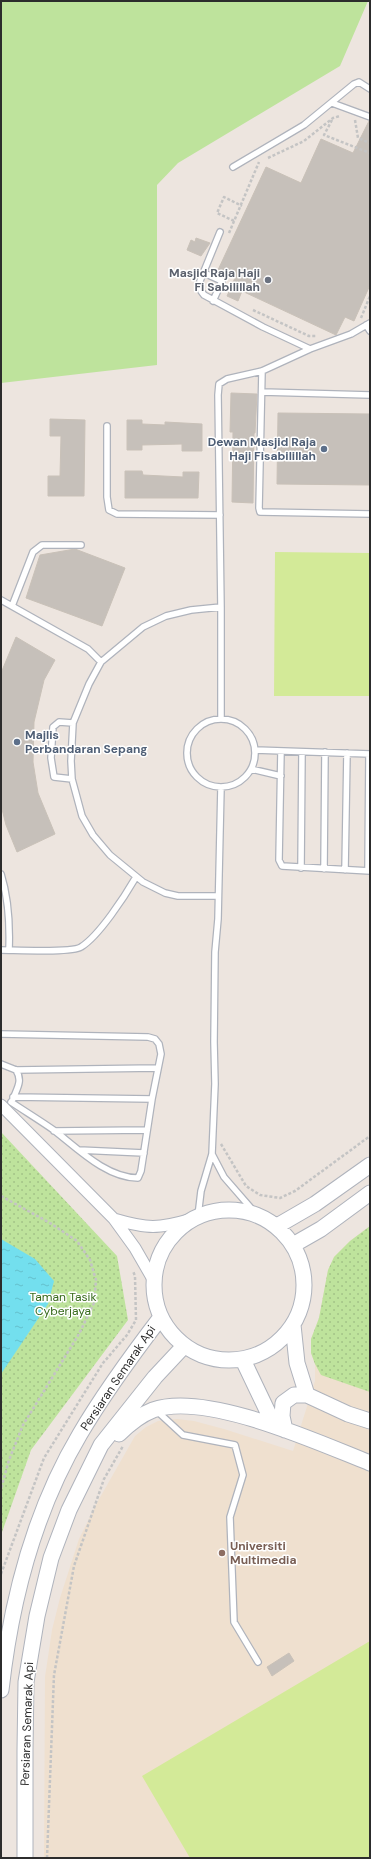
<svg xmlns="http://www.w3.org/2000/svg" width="371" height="1859" font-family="'DM Sans',sans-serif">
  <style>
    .education { fill: #efe0cf }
    .grass { fill: #bee39c }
    .park { fill: url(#park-dots) }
    .pitch { fill: #d3ea98 }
    .water { fill: url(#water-ripples) }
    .building { fill: #c6c0ba; stroke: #c9c1b8 }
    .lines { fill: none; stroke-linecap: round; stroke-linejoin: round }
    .lane-casing { stroke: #afb3bc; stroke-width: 8 }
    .street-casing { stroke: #afb3bc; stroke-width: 13 }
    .secondary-casing { stroke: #afb3bc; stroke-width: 17 }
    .path { stroke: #c4c4c4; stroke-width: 2.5; stroke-dasharray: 3 2; stroke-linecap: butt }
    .lane { stroke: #fff; stroke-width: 5.5 }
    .street { stroke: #fff; stroke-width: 11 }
    .secondary { stroke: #fff; stroke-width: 15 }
    .worship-dot { fill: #6b7280; stroke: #fff; stroke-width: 1.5 }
    .service-dot { fill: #5c6f8a; stroke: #fff; stroke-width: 1.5 }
    .education-dot { fill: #8d6e63; stroke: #fff; stroke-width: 1.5 }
    .labels { text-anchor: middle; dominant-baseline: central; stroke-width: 3; stroke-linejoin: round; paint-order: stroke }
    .worship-label { font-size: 12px; font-weight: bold; fill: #5b616d; stroke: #fff; text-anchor: end }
    .service-label { font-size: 12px; font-weight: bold; fill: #4e5e75; stroke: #fff; text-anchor: end }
    .park-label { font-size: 12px; fill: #376a1b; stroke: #fff }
    .street-label { font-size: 12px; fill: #2c2c2c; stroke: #fff }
    .education-label { font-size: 12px; font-weight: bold; fill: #785e54; stroke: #fff; text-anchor: start }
  </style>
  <defs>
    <pattern id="park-dots" width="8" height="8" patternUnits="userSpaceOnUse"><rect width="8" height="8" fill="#bee39c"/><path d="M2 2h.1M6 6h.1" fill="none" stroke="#a3c387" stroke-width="1.8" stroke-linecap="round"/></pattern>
    <pattern id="water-ripples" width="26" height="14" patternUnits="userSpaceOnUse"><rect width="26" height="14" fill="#73dfee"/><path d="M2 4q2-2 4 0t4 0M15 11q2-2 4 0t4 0" fill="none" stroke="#64c0cc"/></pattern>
  </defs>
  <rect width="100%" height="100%" fill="#ede5df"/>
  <path class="education" d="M370,1226V1858H44L45,1677L52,1630L60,1598L79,1539L98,1501L135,1436L146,1427L158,1421L177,1419L194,1421L224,1429L293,1451L315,1381V1364L311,1353V1339L319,1318L328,1270L334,1257L350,1241Z"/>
  <path class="grass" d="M1,1H368L340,66L178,163L157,185V365L1,383Z"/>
  <path class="park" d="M1,1132L117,1256L128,1320L31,1450L1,1535Z
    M370,1226V1392L321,1375L315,1364L311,1353V1339L319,1318L328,1270L334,1257L350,1241Z"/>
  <path class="pitch" d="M275,552L370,553V696H274Z
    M370,1641V1858H190L142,1776Z"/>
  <path class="water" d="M1,1239L35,1259L54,1281L48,1304L1,1374Z"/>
  <path class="building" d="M369,121H370V285L354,321L345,317L336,335L242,291L238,301L227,296L235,278L218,270L266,167L301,183L321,139L353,153Z
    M196,238L210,243L201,256L187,250L191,240L195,242Z
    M231,393L257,394L255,433H254L253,503L232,502L233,432H230Z
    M278,413L370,414V485L277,484Z
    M50,419L85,420L84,496H48V476H60L61,436H50Z
    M127,420H142V424L165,425V422L202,424V451H182V444L142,445V450H127Z
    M125,471H142L143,475L183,477V472H199L198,498H125Z
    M75,549L125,568L102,626L26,598L40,555Z
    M16,637L55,660L44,680L34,722L33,762L38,793L55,834L17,852L6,825L1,805V673Z
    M289,1653L294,1661L272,1676L267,1667Z"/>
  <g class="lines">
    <g class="lane-casing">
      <path id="lane" d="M332,103L370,117
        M233,167L304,125L354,84L359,82L370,89
        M220,232L200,281L201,291L204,295L263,327L310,349L351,334L370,323
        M204,273L222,281L213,301
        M366,325L370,331
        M262,371L259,508L260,512L370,514
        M262,392L370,395
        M107,426V497L109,510L117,514L220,515
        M1,600L88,649L101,662
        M12,606L33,552L42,545H81
        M221,607L218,395L219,384L227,379L262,371L310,349
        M187 753a34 34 0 1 1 68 0a34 34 0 1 1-68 0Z
        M255,750L370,754
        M281,751L279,860L282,866L370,871
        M251,769L281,776
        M72,779L54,777L51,758L53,727L59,722L73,723
        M301,868L302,752
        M324,869L325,752
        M345,870L347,753
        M368,870L369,754
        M1,874C9,900 10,924 9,950
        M218,896H178L165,893L143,882L110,855L93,835L82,816L72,779L71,761L73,723L89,684L101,662L143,627L166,616L191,610L221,607V719
        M1,950C15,950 72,953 81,947C99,936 125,896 136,877
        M1,1034L148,1037L155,1039L159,1044L161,1054L152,1099L141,1171L138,1178C107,1178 78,1149 55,1131C41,1121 26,1112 11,1102
        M1,1064L16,1070L157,1068
        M13,1097L152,1099
        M13,1099C17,1088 23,1081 16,1070
        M54,1131L147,1130
        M79,1150L144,1153
        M212,1154L224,1177L257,1215
        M198,1216L201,1191L212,1154L215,1084L214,1042L215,952L218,919L221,787
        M158,1412L183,1435L235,1445L243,1475L230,1517L234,1622L258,1662"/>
    </g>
    <g class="street-casing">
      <path id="street" d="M1,1105L114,1219L135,1248L154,1281
        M114,1219C148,1229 158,1229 192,1219"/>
    </g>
    <g class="secondary-casing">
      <path id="secondary" d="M154 1285a75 75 0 1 1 150 0a75 75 0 1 1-150 0Z
        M277,1226L315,1204L370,1165
        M293,1245L321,1229L370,1193
        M293,1325L297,1363L307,1395
        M243,1360L274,1425
        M285,1430L282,1416L283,1403L294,1395H307L348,1414L370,1421
        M119,1434C129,1424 140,1415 153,1410C206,1391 319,1443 370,1463
        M1,1690C11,1601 33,1513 80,1434C104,1393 132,1355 161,1317
        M25,1858V1750L26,1682L37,1616L51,1558L69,1510L101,1445L155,1377L184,1346"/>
    </g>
    <path class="path" d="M332,120L324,135L370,153
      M355,120L358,138L370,143
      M268,158L304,141L333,118L340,116
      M234,221L217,213L224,197L242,206
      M229,233L259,162
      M253,310L309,336H317
      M361,318L370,296
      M221,1144L246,1186L260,1195L280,1198L295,1191L370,1136
      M1,1196L50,1223L77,1241L90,1260L96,1280L94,1303L79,1334L23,1425L9,1460L1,1489
      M1,1574L44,1458L103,1363L127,1335L136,1320L135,1276L133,1271
      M47,1858L54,1675L74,1566L104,1479L123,1446"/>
    <use href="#lane" class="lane"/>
    <use href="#street" class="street"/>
    <use href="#secondary" class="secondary"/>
  </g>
  <circle class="worship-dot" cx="268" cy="280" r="4"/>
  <g class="service-dot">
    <circle cx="324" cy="449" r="4"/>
    <circle cx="17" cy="742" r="4"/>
  </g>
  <circle class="education-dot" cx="222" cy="1553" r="4"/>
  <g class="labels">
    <g class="worship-label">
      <text x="260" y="273">Masjid Raja Haji<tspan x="260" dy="14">Fi Sabilillah</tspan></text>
    </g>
    <g class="service-label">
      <text x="316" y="442">Dewan Masjid Raja<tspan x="316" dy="14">Haji Fisabilillah</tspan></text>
      <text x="25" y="735" text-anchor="start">Majlis<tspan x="25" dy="14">Perbandaran Sepang</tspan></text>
    </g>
    <g class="park-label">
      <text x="63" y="1297">Taman Tasik<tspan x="63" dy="14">Cyberjaya</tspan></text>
    </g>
    <g class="street-label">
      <text transform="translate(118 1378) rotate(-56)">Persiaran Semarak Api</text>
      <text transform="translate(27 1724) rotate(-88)">Persiaran Semarak Api</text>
    </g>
    <g class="education-label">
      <text x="230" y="1546">Universiti<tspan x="230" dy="14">Multimedia</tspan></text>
    </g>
  </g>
  <rect width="371" height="1859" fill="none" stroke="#2c2c2c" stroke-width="4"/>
</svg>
